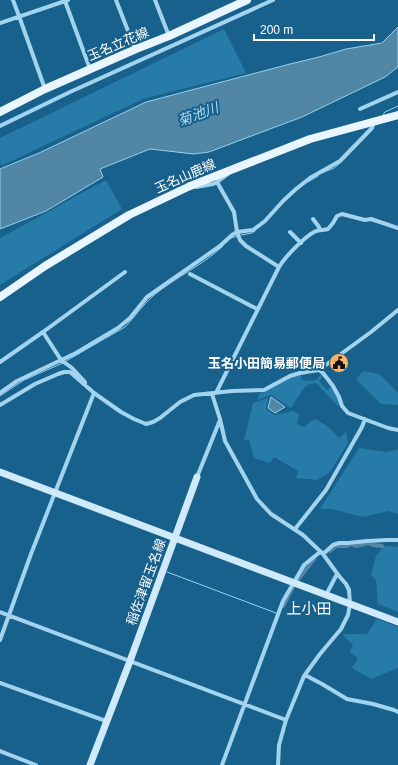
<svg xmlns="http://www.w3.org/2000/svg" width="398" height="765" font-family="Helvetica,'Noto Sans JP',sans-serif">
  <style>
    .green { fill: #277ba9 }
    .water { fill: #5186a4; stroke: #94d1f1 }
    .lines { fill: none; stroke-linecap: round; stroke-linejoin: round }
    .stream { stroke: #94d1f1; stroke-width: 1 }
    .canal { stroke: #5186a4; stroke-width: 4 }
    .street { stroke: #a2d3ef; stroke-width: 4 }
    .secondary { stroke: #cfeafa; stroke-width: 7 }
    .primary { stroke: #e9f6ff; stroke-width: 8 }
    .labels { text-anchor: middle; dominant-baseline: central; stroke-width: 4; stroke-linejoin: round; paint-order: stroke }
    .street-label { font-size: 13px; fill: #fff; stroke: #17618c }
    .poi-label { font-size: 13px; font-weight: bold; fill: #fff; stroke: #17618c; text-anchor: end }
    .water-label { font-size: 14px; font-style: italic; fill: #addcf6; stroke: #17618c }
    .quarter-label { font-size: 15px; fill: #fff; stroke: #17618c }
  </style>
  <rect width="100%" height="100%" fill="#17618c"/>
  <path class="green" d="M224,29L246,73L143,99L1,166L0,162V138Z
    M106,180L122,209L0,285V238Z
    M363,371L379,374L398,393V405L381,404L356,379Z
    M321,374L323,377L319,381L327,390L331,387L335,391L339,403L338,406L316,383L309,384L303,389L291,408L271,395L257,400L259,394L262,392L291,377L301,375L302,380L307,381L316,380Z
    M268,398L266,409L274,415L293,411L299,414L297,424L304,427L311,421L316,419L327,426L339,438L346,432L348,443L330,472L317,480L296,478L298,471L274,457L270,463L254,458L249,440H244L253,403Z
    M359,448L387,452L398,449V514L388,511L363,517L332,509H320Z
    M384,546L398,547V612L378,604L376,581L371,575L376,556Z
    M377,619L398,627V668L371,679L352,668L358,658L350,652L353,645L342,634H367Z"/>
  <path class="water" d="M398,27V67L385,77L302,117L209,152L194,154L150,149L100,169L103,177L46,211L0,229V169L39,153L146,102L290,64L319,57L346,49L382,43Z
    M271,397L285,407L275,413L268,408Z"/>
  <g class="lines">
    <path class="stream" d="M383,115L385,112L398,106
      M322,173L334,168L340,163
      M308,182L318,176
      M241,235L252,233L255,231
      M231,238L238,236
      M66,361L125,327C135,317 143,304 154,295C176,277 203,265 223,246
      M0,396L24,380L63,363
      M167,572L276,613"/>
    <path class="canal" d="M330,551L336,546H347L351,544L356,546L368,543L373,545L382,546
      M297,581L314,559
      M283,606L293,587"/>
    <path class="street" d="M13,0L19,16L45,89
      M116,0L135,49
      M155,0L169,36
      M65,1L90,69
      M0,23L68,0
      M360,109L398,92
      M0,126L70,92L273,0
      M217,182L228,174
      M196,187L213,184L217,182L234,212L237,232L240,240L246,246L279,267
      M313,219L319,227L320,230
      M290,232L301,243
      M190,274L257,309
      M43,332L61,360L72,368L85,382V385
      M0,362L43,332L125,272
      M319,370L323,373L333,386L339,397L342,406L348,413L388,428L398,430
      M0,393L17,381L76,353L118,328L130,318L147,297L220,246L232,235L237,232L253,230L265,221L283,201L296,189L310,178L340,161L372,128L374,122
      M216,393L279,267C285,257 305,236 316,231C319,230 325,230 328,229L333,223L337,216L342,214L365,220L371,219L398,228
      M212,394L220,419L225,441L257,499L271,514L303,535L323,554L339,576L346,584L349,590L350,604L348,615L341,629L320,654L304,676L286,720L279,745L278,765
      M0,405L35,384L58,374L64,372H70L94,393L121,412L134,419L146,424L153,422L160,418L180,402L194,395L232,391L264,390L290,376L300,373L319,370L371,332L398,310
      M197,477L220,420
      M295,529L326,490L362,427L365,419
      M323,554L333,545L339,543H348L367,541L387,540H398
      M326,595L337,574
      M0,612L286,720
      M0,640L31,554L94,393
      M305,675L322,684L347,699L373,704L394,710L398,712
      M0,683L106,721V722
      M0,751L36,765
      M222,765L283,601L304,565L320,552"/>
    <path class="secondary" d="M0,472L398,622
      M90,765L130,661L197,477"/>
    <path class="primary" d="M0,112L45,89L136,49L169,36L247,0
      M0,297L45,266L129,215L190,186L310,139L398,115"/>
  </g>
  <defs>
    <g id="civic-disc" transform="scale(1)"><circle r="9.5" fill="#ffb25f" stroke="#17618c"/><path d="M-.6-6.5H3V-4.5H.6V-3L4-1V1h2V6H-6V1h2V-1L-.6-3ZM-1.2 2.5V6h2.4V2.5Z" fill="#111"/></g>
  </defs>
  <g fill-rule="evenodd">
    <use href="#civic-disc" x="339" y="363"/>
  </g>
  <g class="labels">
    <g class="street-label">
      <text transform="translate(118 44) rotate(-23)">玉名立花線</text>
      <text transform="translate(185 176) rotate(-24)">玉名山鹿線</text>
      <text transform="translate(146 582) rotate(-70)">稲佐津留玉名線</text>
    </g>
    <g class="poi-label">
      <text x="325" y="363">玉名小田簡易郵便局</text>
    </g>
    <g class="water-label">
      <text transform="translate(198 114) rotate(-20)">菊池川</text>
    </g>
    <g class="quarter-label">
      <text x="309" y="608">上小田</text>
    </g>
  </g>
  <path d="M254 34v6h120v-6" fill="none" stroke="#ffffff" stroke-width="2"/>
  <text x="260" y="34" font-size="12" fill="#ffffff" stroke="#17618c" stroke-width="3" paint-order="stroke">200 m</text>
</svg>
